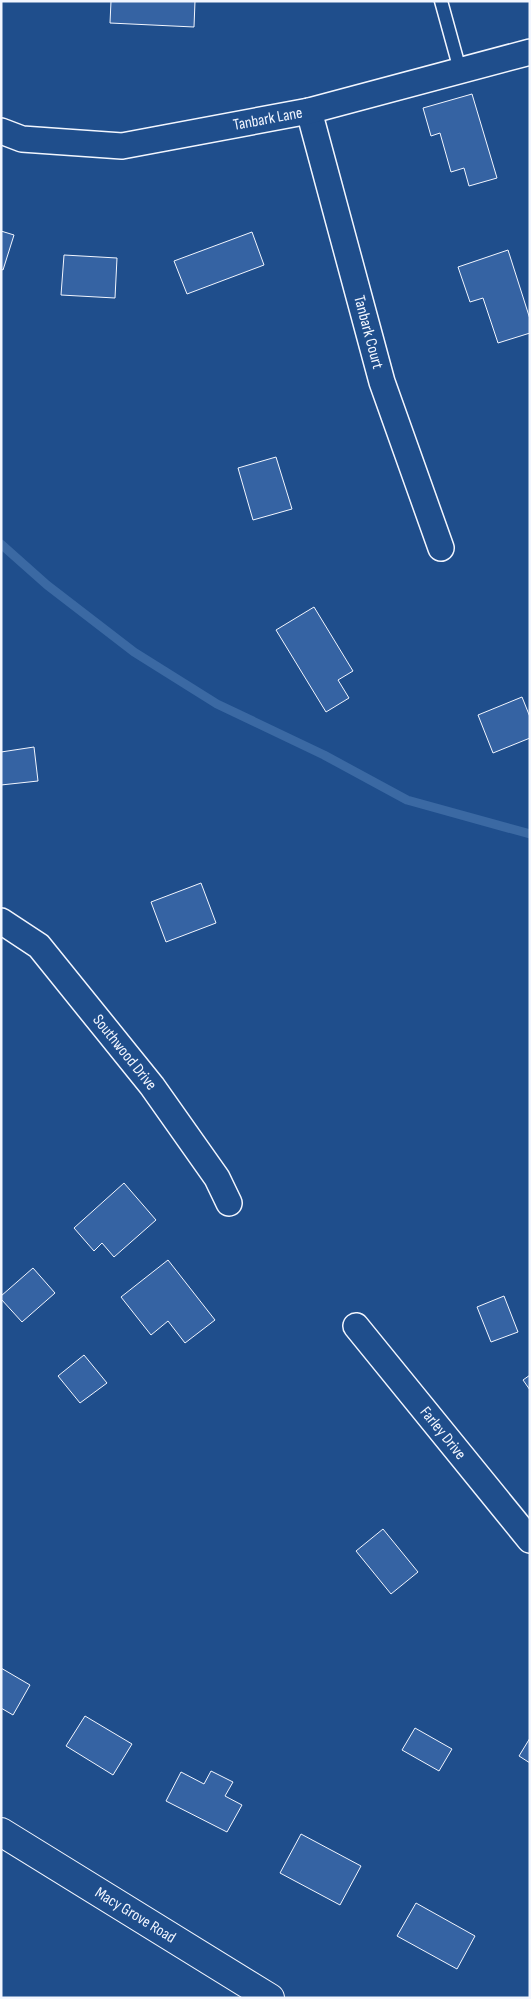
<svg xmlns="http://www.w3.org/2000/svg" width="531" height="1999" font-family="'Sofia Sans Condensed',sans-serif">
  <style>
    .lines { fill: none; stroke-linecap: round; stroke-linejoin: round }
    .stream { stroke: #3b69a3; stroke-width: 9 }
    .building { fill: #3563a3; stroke: #f2f6ff }
    .lane-casing { stroke: #f2f6ff; stroke-width: 15 }
    .street-casing { stroke: #f2f6ff; stroke-width: 28 }
    .secondary-casing { stroke: #f2f6ff; stroke-width: 30 }
    .lane { stroke: #1f4e8c; stroke-width: 12 }
    .street { stroke: #1f4e8c; stroke-width: 25 }
    .secondary { stroke: #1f4e8c; stroke-width: 28 }
    .labels { text-anchor: middle; dominant-baseline: central; stroke-width: 4; stroke-linejoin: round; paint-order: stroke }
    .street-label { font-size: 16px; fill: #f2f6ff; stroke: #1f4e8c }
  </style>
  <rect width="100%" height="100%" fill="#1f4e8c"/>
  <g class="lines">
    <path class="stream" d="M1,544L47,585L134,652L217,704L324,755L407,800L530,834"/>
  </g>
  <path class="building" d="M111,1H195L194,27L110,23Z
    M472,94L497,178L469,186L464,168L451,172L440,133L431,136L423,108Z
    M1,231L14,235L3,270L1,269Z
    M252,232L264,265L187,294L174,261Z
    M508,250L530,319V333L498,343L483,298L470,302L458,267Z
    M64,255L117,258L115,298L61,295Z
    M276,457L292,509L253,520L238,468Z
    M314,607L353,671L338,680L349,698L326,712L276,630Z
    M522,697L530,717V738L493,753L478,715Z
    M34,747L38,781L1,785V752Z
    M201,883L216,923L166,942L151,902Z
    M124,1183L156,1220L114,1257L102,1243L94,1251L74,1228Z
    M168,1260L215,1320L185,1343L168,1321L151,1335L121,1297Z
    M33,1268L55,1293L22,1322L1,1299V1296Z
    M504,1296L518,1332L491,1342L477,1307Z
    M84,1355L107,1383L80,1403L58,1376Z
    M530,1375V1390L523,1380Z
    M383,1529L418,1572L391,1594L356,1551Z
    M1,1668L30,1685L13,1715L1,1708Z
    M85,1716L132,1744L113,1775L66,1746Z
    M415,1728L452,1749L439,1771L402,1750Z
    M530,1738V1763L519,1756Z
    M211,1771L233,1782L225,1796L242,1805L227,1832L166,1801L181,1772L204,1784Z
    M301,1834L361,1866L340,1905L280,1873Z
    M416,1903L475,1936L457,1969L397,1936Z"/>
  <g class="lines">
    <g class="lane-casing">
      <path id="lane" d="M441,1L460,70"/>
    </g>
    <g class="street-casing">
      <g id="street">
        <path id="s1" d="M309,111L382,382L441,548"/>
        <path id="s2" d="M1,131L22,139L122,146L309,111L530,52"/>
        <path id="s3" d="M1,921L39,946L152,1086L217,1178L229,1203"/>
        <path id="s4" d="M356,1326L530,1540"/>
      </g>
    </g>
    <g class="secondary-casing">
      <g id="secondary">
        <path id="s5" d="M1,1832L270,1998"/>
      </g>
    </g>
    <use href="#lane" class="lane"/>
    <use href="#street" class="street"/>
    <use href="#secondary" class="secondary"/>
  </g>
  <g class="labels">
    <g class="street-label">
      <text stroke="none"><textPath href="#s2" startOffset="271">Tanbark Lane</textPath></text>
      <text stroke="none"><textPath href="#s1" startOffset="229">Tanbark Court</textPath></text>
      <text stroke="none"><textPath href="#s3" startOffset="182">Southwood Drive</textPath></text>
      <text stroke="none"><textPath href="#s4" startOffset="138">Farley Drive</textPath></text>
      <text stroke="none"><textPath href="#s5" startOffset="158">Macy Grove Road</textPath></text>
    </g>
  </g>
  <rect width="531" height="1999" fill="none" stroke="#f2f6ff" stroke-width="5"/>
</svg>
